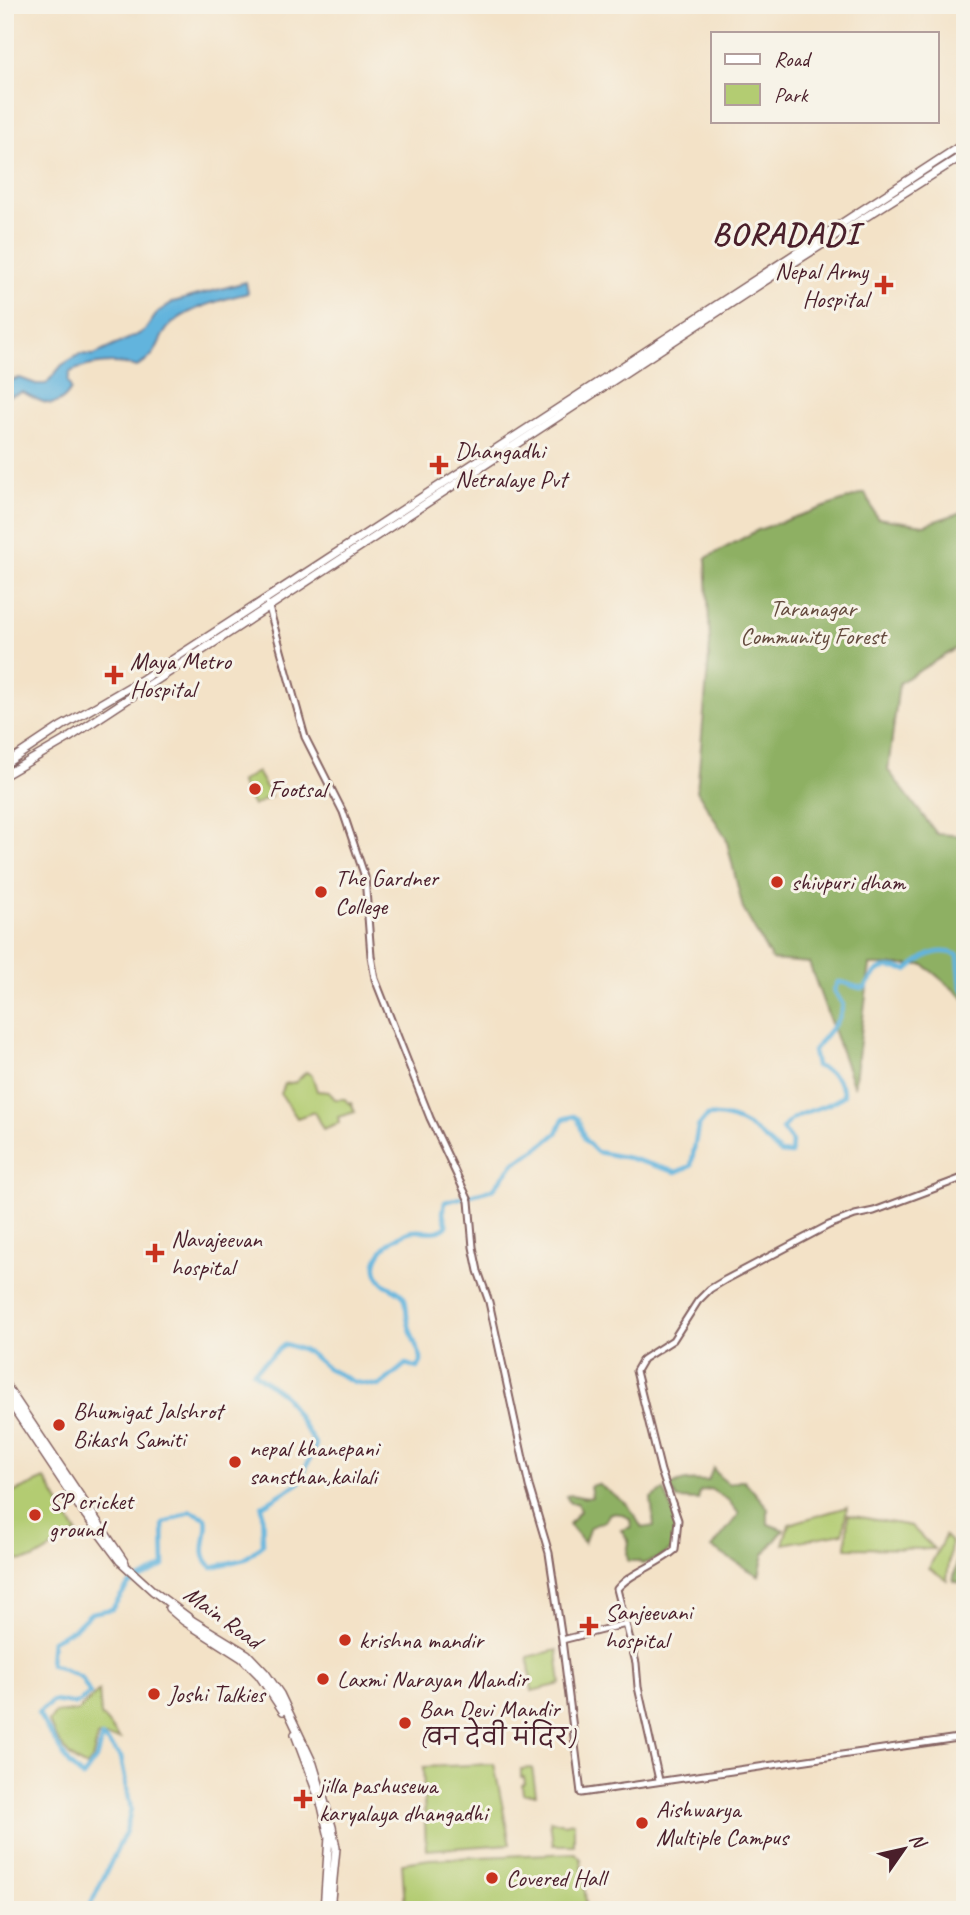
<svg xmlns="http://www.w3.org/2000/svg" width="970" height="1915" font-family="Caveat,'Playpen Sans Deva',sans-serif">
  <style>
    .green { fill: #b3cc72; stroke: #7e764e; stroke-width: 2 }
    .forest { fill: #8eb064; stroke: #6c6848; stroke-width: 2 }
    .water { fill: #62b4dd; stroke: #566a84; stroke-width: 2 }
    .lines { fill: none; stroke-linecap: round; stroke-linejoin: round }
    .canal { stroke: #62b4dd; stroke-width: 4.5 }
    .tertiary-casing { stroke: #856362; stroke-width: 9 }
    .primary-casing { stroke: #856362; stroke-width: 10 }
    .trunk-casing { stroke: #856362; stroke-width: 10 }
    .tertiary { stroke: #fff; stroke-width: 5 }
    .primary { stroke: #fff; stroke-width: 7 }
    .trunk { stroke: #fff; stroke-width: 7 }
    .poi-dot { fill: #c8321e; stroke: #f7f3e8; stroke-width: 2.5 }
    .labels { text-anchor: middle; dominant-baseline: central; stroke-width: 6; stroke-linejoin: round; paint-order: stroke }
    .poi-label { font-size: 24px; fill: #4a1f2b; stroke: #f7f3e8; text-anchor: start }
    .park-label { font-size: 24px; fill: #644a3d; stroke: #f7f3e8 }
    .street-label { font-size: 24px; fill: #4a1f2b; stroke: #f7f3e8 }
    .district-label { font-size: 32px; font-weight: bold; letter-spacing: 2px; fill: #4a1f2b; stroke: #f7f3e8 }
  </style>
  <rect width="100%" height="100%" fill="#f7f3e8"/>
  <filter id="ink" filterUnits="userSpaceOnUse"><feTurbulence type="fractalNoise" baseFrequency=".0143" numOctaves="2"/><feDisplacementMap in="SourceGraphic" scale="14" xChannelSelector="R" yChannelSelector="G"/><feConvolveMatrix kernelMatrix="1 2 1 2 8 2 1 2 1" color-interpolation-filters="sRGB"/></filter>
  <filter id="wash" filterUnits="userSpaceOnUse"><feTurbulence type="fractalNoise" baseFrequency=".00686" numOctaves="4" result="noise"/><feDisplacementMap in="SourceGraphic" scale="28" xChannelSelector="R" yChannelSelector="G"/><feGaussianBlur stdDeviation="1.57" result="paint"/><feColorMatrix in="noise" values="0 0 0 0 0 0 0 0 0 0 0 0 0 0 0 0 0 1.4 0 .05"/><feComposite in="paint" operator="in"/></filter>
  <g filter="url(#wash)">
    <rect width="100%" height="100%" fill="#f3e2c7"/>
    <path class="green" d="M257,772L271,796L253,806L240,782Z
      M306,1072L312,1075L317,1091L329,1092L335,1099H345L348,1103H351L355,1112L338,1117L339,1123L323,1129L314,1112L297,1118L281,1094L285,1084L296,1082Z
      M45,1479L77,1533L34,1559L5,1562V1496Z
      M847,1507L843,1533L783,1544L789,1524Z
      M848,1515L911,1526L934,1549L846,1548Z
      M945,1536L951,1542L947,1580L929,1568Z
      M557,1650L561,1684L532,1691L528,1657Z
      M99,1691L101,1715L120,1739L98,1736L92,1760L87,1767C68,1760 56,1739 49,1722L55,1713L78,1711Z
      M494,1764L510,1844L426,1850L423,1767Z
      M532,1768L536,1794H523L522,1785L525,1783L524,1777H521V1769Z
      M550,1820L563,1824L574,1822V1845H553Z
      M575,1853L581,1859L587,1910H412L411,1907L405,1906L402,1863L430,1859Z"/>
    <path class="forest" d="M865,493L877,518L924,525L965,511V643L899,683L888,770L937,834L965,836V999L924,965H870L854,1087L809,963L772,960L743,909L726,838L697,791L710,644L706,558L758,530Z
      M713,1468L720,1477L729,1484L744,1480L768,1508V1524L784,1530L764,1554L759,1576L712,1548L739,1514L728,1500L710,1489L700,1491L698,1500L677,1499L670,1487C683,1479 694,1480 708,1481Z
      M598,1484L628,1505L642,1528L654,1526L651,1498L664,1490C668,1501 676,1513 676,1525C676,1533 672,1541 672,1549L661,1557L642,1564L638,1561H628L627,1553L629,1542L621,1530L631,1527L630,1519L622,1514L610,1513L605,1521L590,1527L584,1543L569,1524L580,1511L577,1503H570L566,1496C576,1493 582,1500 592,1497L590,1486Z
      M958,1558L965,1560V1584L953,1581Z"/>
    <path class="water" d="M246,282L248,293C224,299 183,309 167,329C154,346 161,353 137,367C116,360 90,363 70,372L68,381L71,389C57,413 41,402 23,392L9,396L5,395V382L20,378L36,384H46L62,365L80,354L94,355L139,334L146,329L158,312L173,302Z"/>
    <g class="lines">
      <path class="canal" d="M88,1910L126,1831L131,1809L121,1757L102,1737L96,1759L83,1777L69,1764L38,1713L53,1701L76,1704L90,1694L81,1677L50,1664L52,1640L74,1629L91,1613L112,1609L128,1585L164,1566L163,1524L191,1511L206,1518C210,1536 195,1553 212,1567L245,1559L263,1544L262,1506L299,1483L316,1445L285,1396L253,1372L285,1344L308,1352L327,1368L354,1382L379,1386L406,1364L418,1368L421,1362V1357C416,1345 410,1333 408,1321C406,1314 407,1306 405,1299C401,1290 390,1289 383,1283C364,1262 387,1241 406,1233C421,1226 434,1238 447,1226L443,1213L445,1202L493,1189L515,1162L541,1146L557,1133L563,1119L574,1116L578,1119L585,1140L597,1152L629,1158L676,1172L691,1166L698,1127L707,1116C738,1113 759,1133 780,1153L791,1154L792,1142L782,1129C798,1108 826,1111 844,1095C840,1078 832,1072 816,1066L813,1051L839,1019L843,1005L834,990L838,982C849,982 854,989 865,988C879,966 881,965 907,970C924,957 936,946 958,955L961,986L965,992"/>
    </g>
  </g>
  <g filter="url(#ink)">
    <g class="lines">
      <g class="tertiary-casing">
        <path id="tertiary" d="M268,604L305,737L343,812L365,877L371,956L375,979L430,1118L469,1201L473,1247L478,1271L489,1302L529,1486L549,1553L562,1640L581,1793L965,1737
          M562,1640L626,1624
          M659,1780L638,1687L636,1663L617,1589C631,1572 658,1565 675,1550L678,1520L661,1471L636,1371L643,1359L673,1340L698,1301L710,1289L725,1280L829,1225L855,1215L874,1211L965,1177"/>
      </g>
      <g class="primary-casing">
        <path id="primary" d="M5,1384L125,1563
          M5,1395L79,1506L120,1561L153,1591L193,1621L247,1654L266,1674L280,1694L313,1764L332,1827L336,1848L330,1910
          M169,1608L184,1621L242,1658L259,1675L283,1711
          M295,1734L322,1806L329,1837L324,1910"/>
      </g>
      <g class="trunk-casing">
        <path id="trunk" d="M5,764L62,726L143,679L965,143
          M5,775L67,739L774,275L965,154"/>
      </g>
      <use href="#tertiary" class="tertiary"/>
      <use href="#primary" class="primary"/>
      <use href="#trunk" class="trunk"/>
    </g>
  </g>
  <g class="poi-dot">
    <path d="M880.5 274.5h7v7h7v7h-7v7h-7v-7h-7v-7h7z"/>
    <path d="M435.5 454.5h7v7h7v7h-7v7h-7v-7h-7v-7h7z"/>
    <path d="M110.5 664.5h7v7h7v7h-7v7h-7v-7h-7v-7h7z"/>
    <circle cx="255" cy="789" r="7"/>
    <circle cx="777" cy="882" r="7"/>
    <circle cx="321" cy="892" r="7"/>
    <path d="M151.5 1242.5h7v7h7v7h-7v7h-7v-7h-7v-7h7z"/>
    <circle cx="59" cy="1425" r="7"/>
    <circle cx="235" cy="1462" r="7"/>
    <circle cx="35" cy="1515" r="7"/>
    <path d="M585.5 1615.5h7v7h7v7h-7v7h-7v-7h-7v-7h7z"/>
    <circle cx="345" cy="1640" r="7"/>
    <circle cx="323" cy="1679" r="7"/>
    <circle cx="154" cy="1694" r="7"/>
    <circle cx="405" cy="1723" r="7"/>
    <path d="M299.5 1788.5h7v7h7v7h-7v7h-7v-7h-7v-7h7z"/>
    <circle cx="642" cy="1823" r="7"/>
    <circle cx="492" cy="1878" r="7"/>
  </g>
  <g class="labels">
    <g class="poi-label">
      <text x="868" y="271" text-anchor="end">Nepal Army<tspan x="868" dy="28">Hospital</tspan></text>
      <text x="455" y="451">Dhangadhi<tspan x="455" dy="28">Netralaye Pvt</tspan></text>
      <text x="130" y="661">Maya Metro<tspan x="130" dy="28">Hospital</tspan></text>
      <text x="269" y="789">Footsal</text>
      <text x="335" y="878">The Gardner<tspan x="335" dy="28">College</tspan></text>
      <text x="791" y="882">shivpuri dham</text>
      <text x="171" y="1239">Navajeevan<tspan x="171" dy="28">hospital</tspan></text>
      <text x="73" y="1411">Bhumigat Jalshrot<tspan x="73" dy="28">Bikash Samiti</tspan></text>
      <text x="249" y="1448">nepal khanepani<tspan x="249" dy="28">sansthan,kailali</tspan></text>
      <text x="49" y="1501">SP cricket<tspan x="49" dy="28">ground</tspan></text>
      <text x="605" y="1612">Sanjeevani<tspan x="605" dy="28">hospital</tspan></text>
      <text x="359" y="1640">krishna mandir</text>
      <text x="337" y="1679">Laxmi Narayan Mandir</text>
      <text x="168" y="1694">Joshi Talkies</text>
      <text x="419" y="1709">Ban Devi Mandir<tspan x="419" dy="28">(वन देवी मंदिर)</tspan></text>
      <text x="319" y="1785">jilla pashusewa<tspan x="319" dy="28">karyalaya dhangadhi</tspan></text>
      <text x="656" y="1809">Aishwarya<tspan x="656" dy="28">Multiple Campus</tspan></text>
      <text x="506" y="1878">Covered Hall</text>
    </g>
    <g class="park-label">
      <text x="813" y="608">Taranagar<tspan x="813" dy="28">Community Forest</tspan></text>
    </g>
    <g class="street-label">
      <text transform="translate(223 1617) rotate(36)">Main Road</text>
    </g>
    <g class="district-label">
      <text x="786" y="233">BORADADI</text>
    </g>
  </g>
  <rect width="970" height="1915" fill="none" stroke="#f7f3e8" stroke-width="28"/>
  <rect x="711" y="32" width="228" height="91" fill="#f7f3e8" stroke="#b29e9c" stroke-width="2"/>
  <rect x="725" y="54" width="35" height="10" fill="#ffffff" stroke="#b29e9c" stroke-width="2"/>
  <text x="774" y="66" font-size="21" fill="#4a1f2b">Road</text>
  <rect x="725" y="84" width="35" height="21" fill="#b3cc72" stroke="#b29e9c" stroke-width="2"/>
  <text x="774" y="102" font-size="21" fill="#4a1f2b">Park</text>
  <g transform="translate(904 1849) rotate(56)" stroke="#f7f3e8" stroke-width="5" paint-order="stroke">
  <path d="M0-5L12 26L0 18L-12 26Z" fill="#4a1f2b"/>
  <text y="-10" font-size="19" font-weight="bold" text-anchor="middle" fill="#4a1f2b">N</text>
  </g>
</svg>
